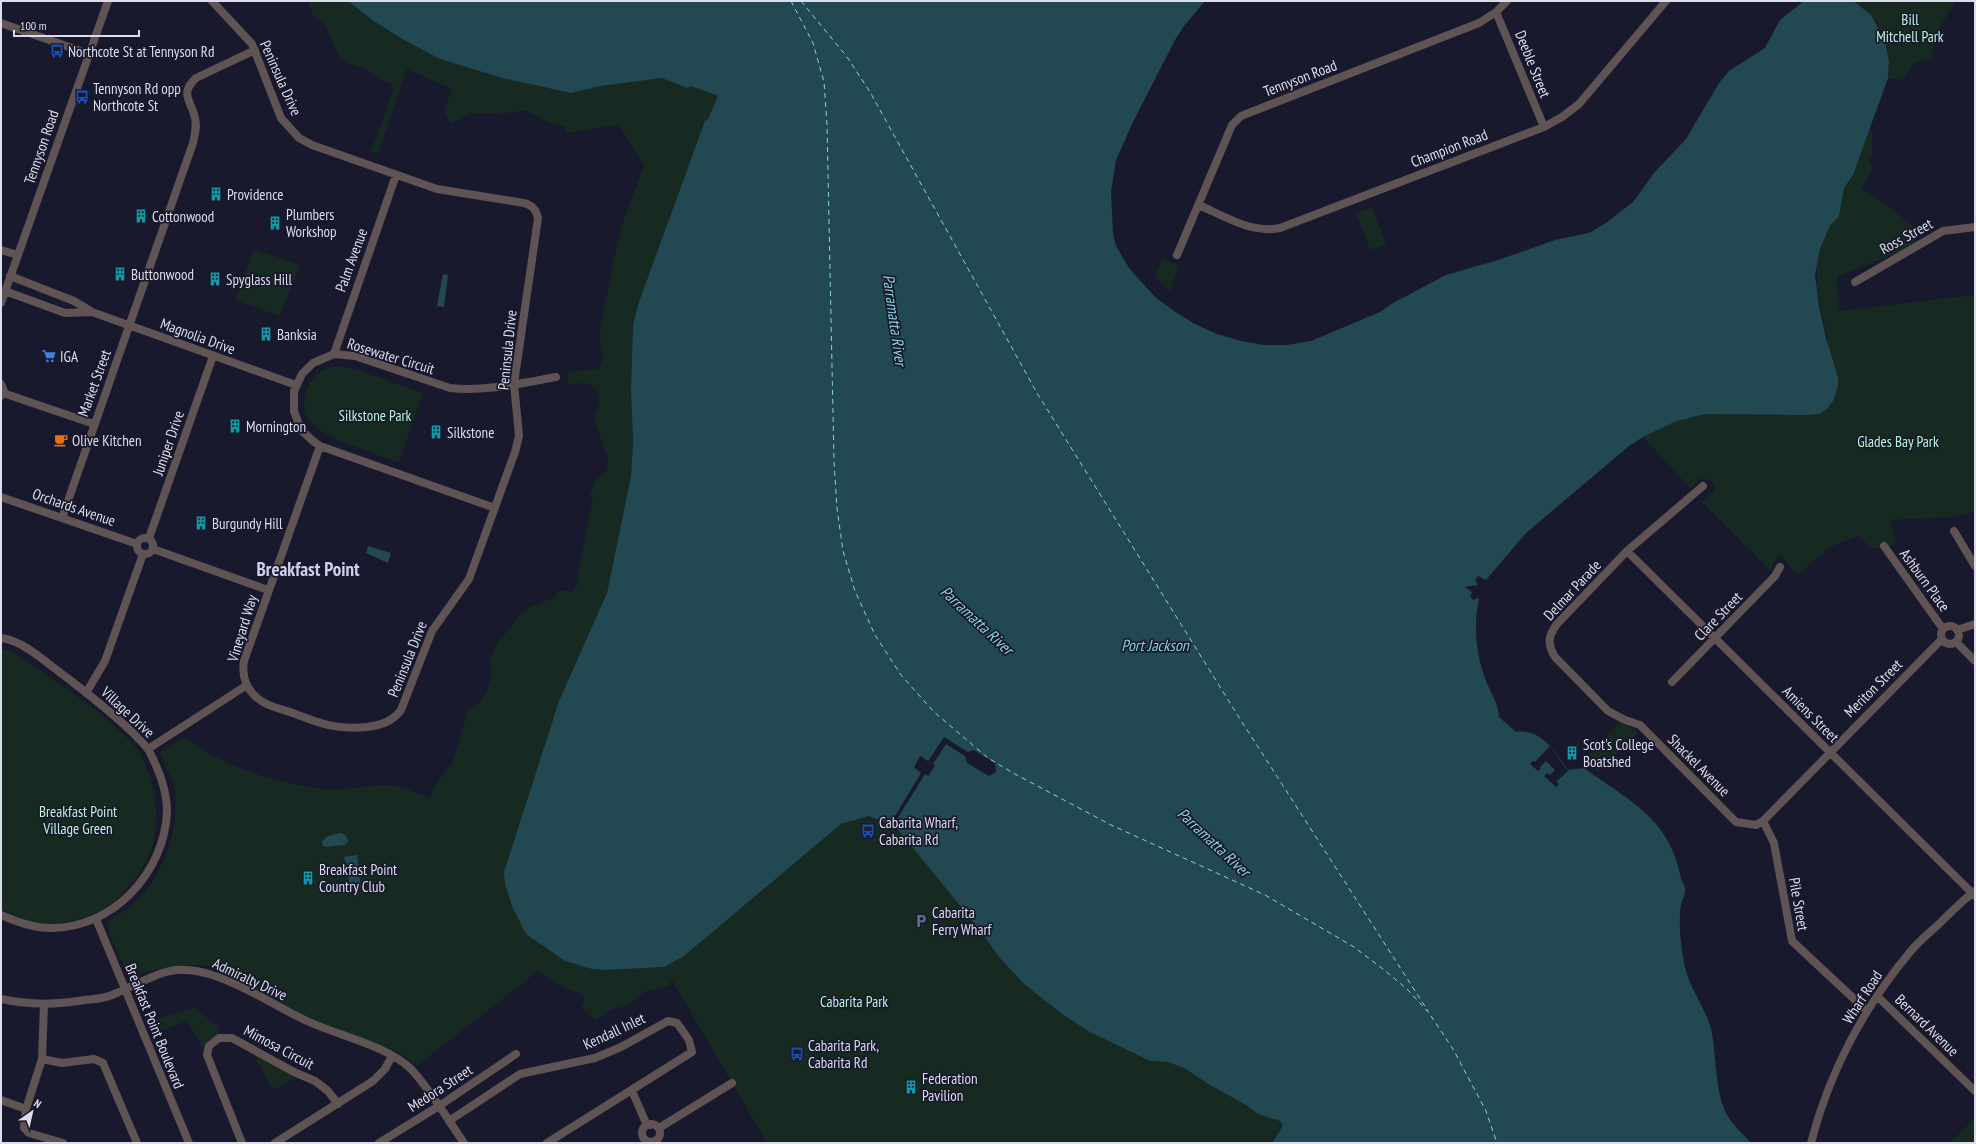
<svg xmlns="http://www.w3.org/2000/svg" width="1976" height="1144" font-family="'PT Sans Narrow',sans-serif">
  <style>
    .green { fill: #162a21 }
    .water { fill: #224951 }
    .pier { fill: #19192d }
    .lines { fill: none; stroke-linecap: round; stroke-linejoin: round }
    .ferry { stroke: #87d1e0; stroke-width: 1; stroke-dasharray: 5 4; stroke-linecap: butt }
    .street { stroke: #605354; stroke-width: 8 }
    .labels { text-anchor: middle; dominant-baseline: central; stroke-width: 3.5; stroke-linejoin: round; paint-order: stroke }
    .park-label { font-size: 15px; fill: #b6f5d6; stroke: #19192d }
    .poi-label { font-size: 15px; fill: #dcddec; stroke: #19192d; text-anchor: start }
    .street-label { font-size: 15px; fill: #dcddec; stroke: #19192d }
    .water-label { font-size: 16px; font-style: italic; fill: #87d1e0; stroke: #19192d }
    .district-label { font-size: 19px; font-weight: bold; fill: #cfd0ed; stroke: #19192d }
  </style>
  <rect width="100%" height="100%" fill="#19192d"/>
  <path class="green" d="M307,1H348L372,20L404,40L440,59L502,78L571,93L601,86L662,78L687,88L691,86L718,96L708,119L633,325L631,390L633,442L631,476L607,593L559,701L504,872L505,884L565,961L592,969L606,970L664,967L684,956L841,824L869,816L895,826L979,929L999,957L1024,984L1062,1014L1088,1031L1150,1061L1168,1062L1184,1068L1210,1085L1246,1105L1258,1114L1280,1121L1283,1126L1272,1143H767L672,980L669,986L646,991L627,1006L612,1009L595,1020L582,1007L585,1000L581,994L559,985L538,971L417,1066L398,1052L318,1022L206,965L176,966L145,972L135,978L128,975L111,939L107,922C116,915 127,910 135,902C163,876 179,831 175,792C173,779 164,765 160,752L183,737C195,744 207,753 220,759C250,774 292,786 325,789C349,791 373,783 395,786C407,788 419,794 430,798L435,786L454,759L468,710L479,703L486,693L492,675L489,662L494,648L522,612L531,606L552,599L559,591H572L579,582L577,578L593,499L590,495L595,481L607,470L608,458L594,419L600,402L597,390L587,383L568,384L567,372L598,369L604,356L601,352L600,331L614,258L624,218L644,166L619,125L567,133L565,127L552,124L526,110L500,114L471,113L451,124L444,113L452,89L407,69L378,154L371,152L394,88L389,82L381,81L366,69L351,64L339,57L325,24L314,17Z
    M1854,1H1954L1955,4L1938,29L1931,59L1915,63L1902,80L1888,78C1893,47 1880,17 1854,1Z
    M1868,131H1872V157L1868,159L1873,169L1861,189L1887,205L1913,226L1916,246L1837,276L1839,311L1975,295V512L1950,517L1890,520L1896,544L1873,549L1858,536L1830,547L1798,575L1779,554L1770,571L1702,502L1711,494L1716,487L1711,480L1698,479L1691,489L1643,437L1674,422L1705,414L1808,415L1829,347L1817,290V260L1825,237L1830,226L1839,216L1844,188L1853,175Z
    M1372,207L1386,244L1370,250L1356,213Z
    M254,249L300,265L280,316L235,300Z
    M1162,258L1179,265L1170,292L1155,276Z
    M339,366L355,369L423,393L399,463C384,457 370,452 356,447C329,436 292,425 308,387C313,374 326,367 339,366Z
    M1,649C16,650 51,678 65,688C86,702 106,717 124,735C129,740 135,745 138,750C152,775 160,807 155,835C150,864 129,892 105,908C89,918 65,923 47,924C34,924 12,915 1,909Z
    M1619,723L1639,731L1598,772L1583,760Z
    M194,1008L218,1026L219,1034L212,1039L204,1050L187,1021L158,1032L152,1020Z
    M254,1055L297,1077L273,1090Z
    M1975,1118V1143L1951,1142Z"/>
  <path class="water" d="M348,1H1205L1184,26L1175,40L1133,122L1116,160L1111,192L1113,233L1116,246L1129,268L1155,297L1174,311L1195,324L1217,334L1241,341L1263,345H1287L1311,341L1380,312L1393,303L1446,275L1498,260L1555,240L1589,233L1606,223L1633,202L1654,173L1686,139L1719,83L1729,71L1765,48L1780,20L1804,1H1854L1871,15L1885,40L1889,61L1888,78L1853,175L1844,188L1839,216L1830,226L1820,249L1815,275L1819,306L1826,338L1838,377V386L1833,401L1827,409L1819,414L1808,415L1705,414L1674,422L1643,437L1629,446L1526,533L1486,580L1478,576L1475,580L1478,585L1465,587L1472,592L1470,596L1473,600L1479,598C1473,627 1476,656 1487,683C1492,696 1498,702 1499,717L1516,732C1542,728 1555,752 1568,770L1584,768C1629,801 1669,817 1681,878C1682,882 1685,886 1685,889C1686,894 1682,899 1681,904C1678,924 1681,948 1685,967C1690,989 1705,1007 1711,1029C1717,1056 1714,1087 1726,1113C1731,1123 1743,1134 1751,1143H1272L1283,1126L1280,1121L1258,1114L1246,1105L1210,1085L1184,1068L1168,1062L1150,1061L1088,1031L1062,1014L1024,984L999,957L979,929L895,826L869,816L841,824L684,956L664,967L606,970L592,969L565,961L526,934L512,906L505,884L504,872L559,701L607,593L631,476L633,442L631,390L633,325L639,302L705,121L708,119L718,96L691,86L687,88L662,78L601,86L571,93L502,78L440,59L404,40L372,20Z
    M443,274L448,275L444,307L437,306Z
    M368,546L391,553L388,563L366,553Z
    M339,833C344,833 348,836 348,842L345,845L325,847L323,846L322,842L326,837Z
    M357,855L361,888L348,889V885H349L347,862H345L344,857Z"/>
  <path class="pier" d="M944,737L968,752L974,750L995,763L996,772L989,776L967,763L965,756L946,744L933,764L935,766L928,776L925,774L892,827L889,826L921,773L914,767L920,756L928,761Z
    M1550,746L1568,771L1556,782L1559,784L1556,787L1544,776L1547,773L1550,775L1555,770L1546,761L1540,767L1541,768L1538,771L1530,764L1533,761L1535,762Z"/>
  <g class="lines">
    <path class="ferry" d="M791,1L813,43L824,82L827,125L834,462L837,508L843,551L855,591L875,635L901,675L934,712L988,758L1013,773L1111,825L1265,895L1354,947L1383,969L1407,989L1429,1013L1453,1049L1486,1111L1497,1143
      M801,1L847,57L870,92L1037,393L1240,719L1428,1011"/>
    <path class="street" d="M212,1L252,44L281,118L299,138L312,145L437,189L524,203C532,205 536,209 538,218L514,384L519,436L515,452L469,579L432,631L401,710C392,722 381,725 367,727C333,730 320,723 290,712C277,708 263,705 254,695C245,686 242,674 244,661L320,446
      M1496,12L1544,127
      M1,23L89,54
      M1199,205C1224,216 1252,234 1280,228L1544,127L1562,117L1579,104L1666,1
      M1,250L18,255
      M1177,255L1229,132L1232,125L1241,116L1479,23L1496,12L1507,1
      M10,276L74,301L92,312L296,385
      M1855,282L1943,231L1975,227
      M5,291L65,313L92,312
      M1,303L108,1
      M334,354L396,175
      M1,384L4,391L1,396
      M3,393L94,424
      M1703,486L1627,551L1557,624C1548,636 1547,644 1555,657L1608,711L1625,720L1640,725L1736,822L1756,825L1763,821L1942,639
      M1,497L137,544
      M495,508L320,446L313,441L301,430L294,411V391L302,374L313,363L334,354L355,356L450,388C484,392 522,383 556,377
      M62,518L193,143C195,134 197,127 195,118C191,100 179,94 196,78L255,50
      M1954,531L1975,566
      M137 546a8 8 0 1 1 16 0a8 8 0 1 1-16 0Z
      M149,538L213,356
      M1884,546L1943,629
      M153,549L268,590
      M1627,551L1975,896
      M1941 635a9 9 0 1 1 18 0a9 9 0 1 1-18 0Z
      M1957,630L1975,624
      M1,638C24,640 51,667 70,680C92,697 115,715 135,735C139,740 146,745 149,751C158,768 167,791 167,811C165,872 113,929 50,928C33,928 17,922 1,915
      M1956,642L1975,661
      M1672,682L1775,576L1780,567
      M86,693L105,661L143,554
      M148,749L247,685
      M1763,821L1774,843L1792,941L1867,1011
      M96,919L189,1143
      M1877,996L1975,1091
      M1,999C31,1005 54,1005 85,1000C93,999 103,999 112,995C131,988 156,972 176,970C191,969 204,972 218,977C249,988 277,1007 307,1021C339,1036 386,1045 411,1069C430,1089 448,1120 464,1143
      M44,1005L42,1059L26,1109L24,1128L29,1133L63,1143
      M42,1059L62,1063L94,1059L103,1063L137,1143
      M632,1091L646,1123L650,1125
      M1,1100L26,1109
      M449,1121L520,1074L595,1058L621,1047L668,1021L677,1023L689,1040L692,1052L547,1143
      M642 1133a9 9 0 1 1 18 0a9 9 0 1 1-18 0Z
      M659,1128L732,1083
      M242,1143L207,1055L209,1046L219,1038H232L294,1072L315,1081L328,1091L338,1104
      M275,1143L373,1081L385,1069L392,1056
      M379,1143L439,1106L516,1054
      M1811,1143C1829,1073 1864,1007 1910,952C1918,942 1929,933 1939,924C1950,913 1962,901 1975,891"/>
  </g>
  <defs>
    <g id="bus-bare" transform="scale(1.08)"><path d="M-5-6H5V4H4V6H2V4H-2V6H-4V4H-5ZM-3.5-4V0h7V-4ZM-3.5 1.2v1.5H-2V1.2ZM2 1.2v1.5H3.5V1.2Z" fill="#1a4fb4" stroke="#19192d" stroke-width="2.5" paint-order="stroke"/></g>
    <g id="building-bare" transform="scale(1.08)"><path d="M-4-6H4V6H1V3H-1V6H-4ZM-2.5-4.3h1.7v1.8h-1.7ZM.8-4.3h1.7v1.8H.8ZM-2.5-1h1.7V.8h-1.7ZM.8-1h1.7V.8H.8Z" fill="#0f9aa8" stroke="#19192d" stroke-width="2.5" paint-order="stroke"/></g>
    <g id="supermarket-bare" transform="scale(1.08)"><path d="M-6-5.5h2.5l.6 2H6L4.5 2H-2.5L-4.4-4H-6ZM-1.5 3.2a1.3 1.3 0 1 0 .1 0ZM3 3.2a1.3 1.3 0 1 0 .1 0Z" fill="#3f7fe0" stroke="#19192d" stroke-width="2.5" paint-order="stroke"/></g>
    <g id="cafe-bare" transform="scale(1.08)"><path d="M-5.5-4.5H6V0H3Q3 3.5 0 3.5H-2.5Q-5.5 3.5-5.5 0ZM3-3.2v2h1.7v-2ZM-6 4.5H4V6H-6Z" fill="#e8710a" stroke="#19192d" stroke-width="2.5" paint-order="stroke"/></g>
    <g id="parking-bare" transform="scale(1.08)"><path d="M-3.5-5.5H1a3.5 3.5 0 0 1 0 7H-1V5.5H-3.5ZM-1-3.4V-.6H.8a1.4 1.4 0 0 0 0-2.8Z" fill="#5c6f8a" stroke="#19192d" stroke-width="2.5" paint-order="stroke"/></g>
  </defs>
  <g fill-rule="evenodd">
    <use href="#bus-bare" x="57" y="51"/>
    <use href="#bus-bare" x="82" y="97"/>
    <use href="#building-bare" x="216" y="194"/>
    <use href="#building-bare" x="141" y="216"/>
    <use href="#building-bare" x="275" y="223"/>
    <use href="#building-bare" x="120" y="274"/>
    <use href="#building-bare" x="215" y="279"/>
    <use href="#building-bare" x="266" y="334"/>
    <use href="#supermarket-bare" x="49" y="356"/>
    <use href="#building-bare" x="235" y="426"/>
    <use href="#building-bare" x="436" y="432"/>
    <use href="#cafe-bare" x="61" y="440"/>
    <use href="#building-bare" x="201" y="523"/>
    <use href="#building-bare" x="1572" y="753"/>
    <use href="#bus-bare" x="868" y="831"/>
    <use href="#building-bare" x="308" y="878"/>
    <use href="#parking-bare" x="921" y="921"/>
    <use href="#bus-bare" x="797" y="1054"/>
    <use href="#building-bare" x="911" y="1087"/>
  </g>
  <g class="labels">
    <g class="park-label">
      <text x="1910" y="19">Bill<tspan x="1910" dy="17">Mitchell Park</tspan></text>
      <text x="375" y="415">Silkstone Park</text>
      <text x="1898" y="441">Glades Bay Park</text>
      <text x="78" y="811">Breakfast Point<tspan x="78" dy="17">Village Green</tspan></text>
      <text x="854" y="1001">Cabarita Park</text>
    </g>
    <g class="poi-label">
      <text x="68" y="51">Northcote St at Tennyson Rd</text>
      <text x="93" y="88">Tennyson Rd opp<tspan x="93" dy="17">Northcote St</tspan></text>
      <text x="227" y="194">Providence</text>
      <text x="286" y="214">Plumbers<tspan x="286" dy="17">Workshop</tspan></text>
      <text x="152" y="216">Cottonwood</text>
      <text x="131" y="274">Buttonwood</text>
      <text x="226" y="279">Spyglass Hill</text>
      <text x="277" y="334">Banksia</text>
      <text x="60" y="356">IGA</text>
      <text x="246" y="426">Mornington</text>
      <text x="447" y="432">Silkstone</text>
      <text x="72" y="440">Olive Kitchen</text>
      <text x="212" y="523">Burgundy Hill</text>
      <text x="1583" y="744">Scot's College<tspan x="1583" dy="17">Boatshed</tspan></text>
      <text x="879" y="822">Cabarita Wharf,<tspan x="879" dy="17">Cabarita Rd</tspan></text>
      <text x="319" y="869">Breakfast Point<tspan x="319" dy="17">Country Club</tspan></text>
      <text x="932" y="912">Cabarita<tspan x="932" dy="17">Ferry Wharf</tspan></text>
      <text x="808" y="1045">Cabarita Park,<tspan x="808" dy="17">Cabarita Rd</tspan></text>
      <text x="922" y="1078">Federation<tspan x="922" dy="17">Pavilion</tspan></text>
    </g>
    <g class="street-label">
      <text transform="translate(1533 64) rotate(68)">Deeble Street</text>
      <text transform="translate(281 78) rotate(66)">Peninsula Drive</text>
      <text transform="translate(1300 78) rotate(-21)">Tennyson Road</text>
      <text transform="translate(41 147) rotate(-71)">Tennyson Road</text>
      <text transform="translate(1449 148) rotate(-21)">Champion Road</text>
      <text transform="translate(1906 236) rotate(-29)">Ross Street</text>
      <text transform="translate(351 260) rotate(-70)">Palm Avenue</text>
      <text transform="translate(198 336) rotate(20)">Magnolia Drive</text>
      <text transform="translate(507 350) rotate(-84)">Peninsula Drive</text>
      <text transform="translate(391 356) rotate(17)">Rosewater Circuit</text>
      <text transform="translate(94 383) rotate(-70)">Market Street</text>
      <text transform="translate(168 443) rotate(-71)">Juniper Drive</text>
      <text transform="translate(74 507) rotate(19)">Orchards Avenue</text>
      <text transform="translate(1925 580) rotate(54)">Ashburn Place</text>
      <text transform="translate(1572 590) rotate(-47)">Delmar Parade</text>
      <text transform="translate(1718 616) rotate(-46)">Clare Street</text>
      <text transform="translate(242 628) rotate(-73)">Vineyard Way</text>
      <text transform="translate(407 659) rotate(-68)">Peninsula Drive</text>
      <text transform="translate(1873 688) rotate(-45)">Meriton Street</text>
      <text transform="translate(128 712) rotate(43)">Village Drive</text>
      <text transform="translate(1811 714) rotate(45)">Amiens Street</text>
      <text transform="translate(1699 765) rotate(45)">Shackel Avenue</text>
      <text transform="translate(1799 904) rotate(80)">Pile Street</text>
      <text transform="translate(250 979) rotate(25)">Admiralty Drive</text>
      <text transform="translate(1862 997) rotate(-57)">Wharf Road</text>
      <text transform="translate(1927 1025) rotate(44)">Bernard Avenue</text>
      <text transform="translate(155 1026) rotate(68)">Breakfast Point Boulevard</text>
      <text transform="translate(614 1031) rotate(-25)">Kendall Inlet</text>
      <text transform="translate(279 1047) rotate(28)">Mimosa Circuit</text>
      <text transform="translate(440 1088) rotate(-33)">Medora Street</text>
    </g>
    <g class="water-label">
      <text transform="translate(895 320) rotate(82)">Parramatta River</text>
      <text transform="translate(977 620) rotate(43)">Parramatta River</text>
      <text x="1155" y="645">Port Jackson</text>
      <text transform="translate(1214 842) rotate(43)">Parramatta River</text>
    </g>
    <g class="district-label">
      <text x="308" y="569">Breakfast Point</text>
    </g>
  </g>
  <rect width="1976" height="1144" fill="none" stroke="#dcddec" stroke-width="4"/>
  <g transform="translate(32 1112) rotate(34)" stroke="#19192d" stroke-width="3" paint-order="stroke">
  <path d="M0-3L7 15L0 10L-7 15Z" fill="#dcddec"/>
  <text y="-6" font-size="11" font-weight="bold" text-anchor="middle" fill="#dcddec">N</text>
  </g>
  <path d="M14 30v6h125v-6" fill="none" stroke="#dcddec" stroke-width="2"/>
  <text x="20" y="30" font-size="12" fill="#dcddec" stroke="#19192d" stroke-width="3" paint-order="stroke">100 m</text>
</svg>
